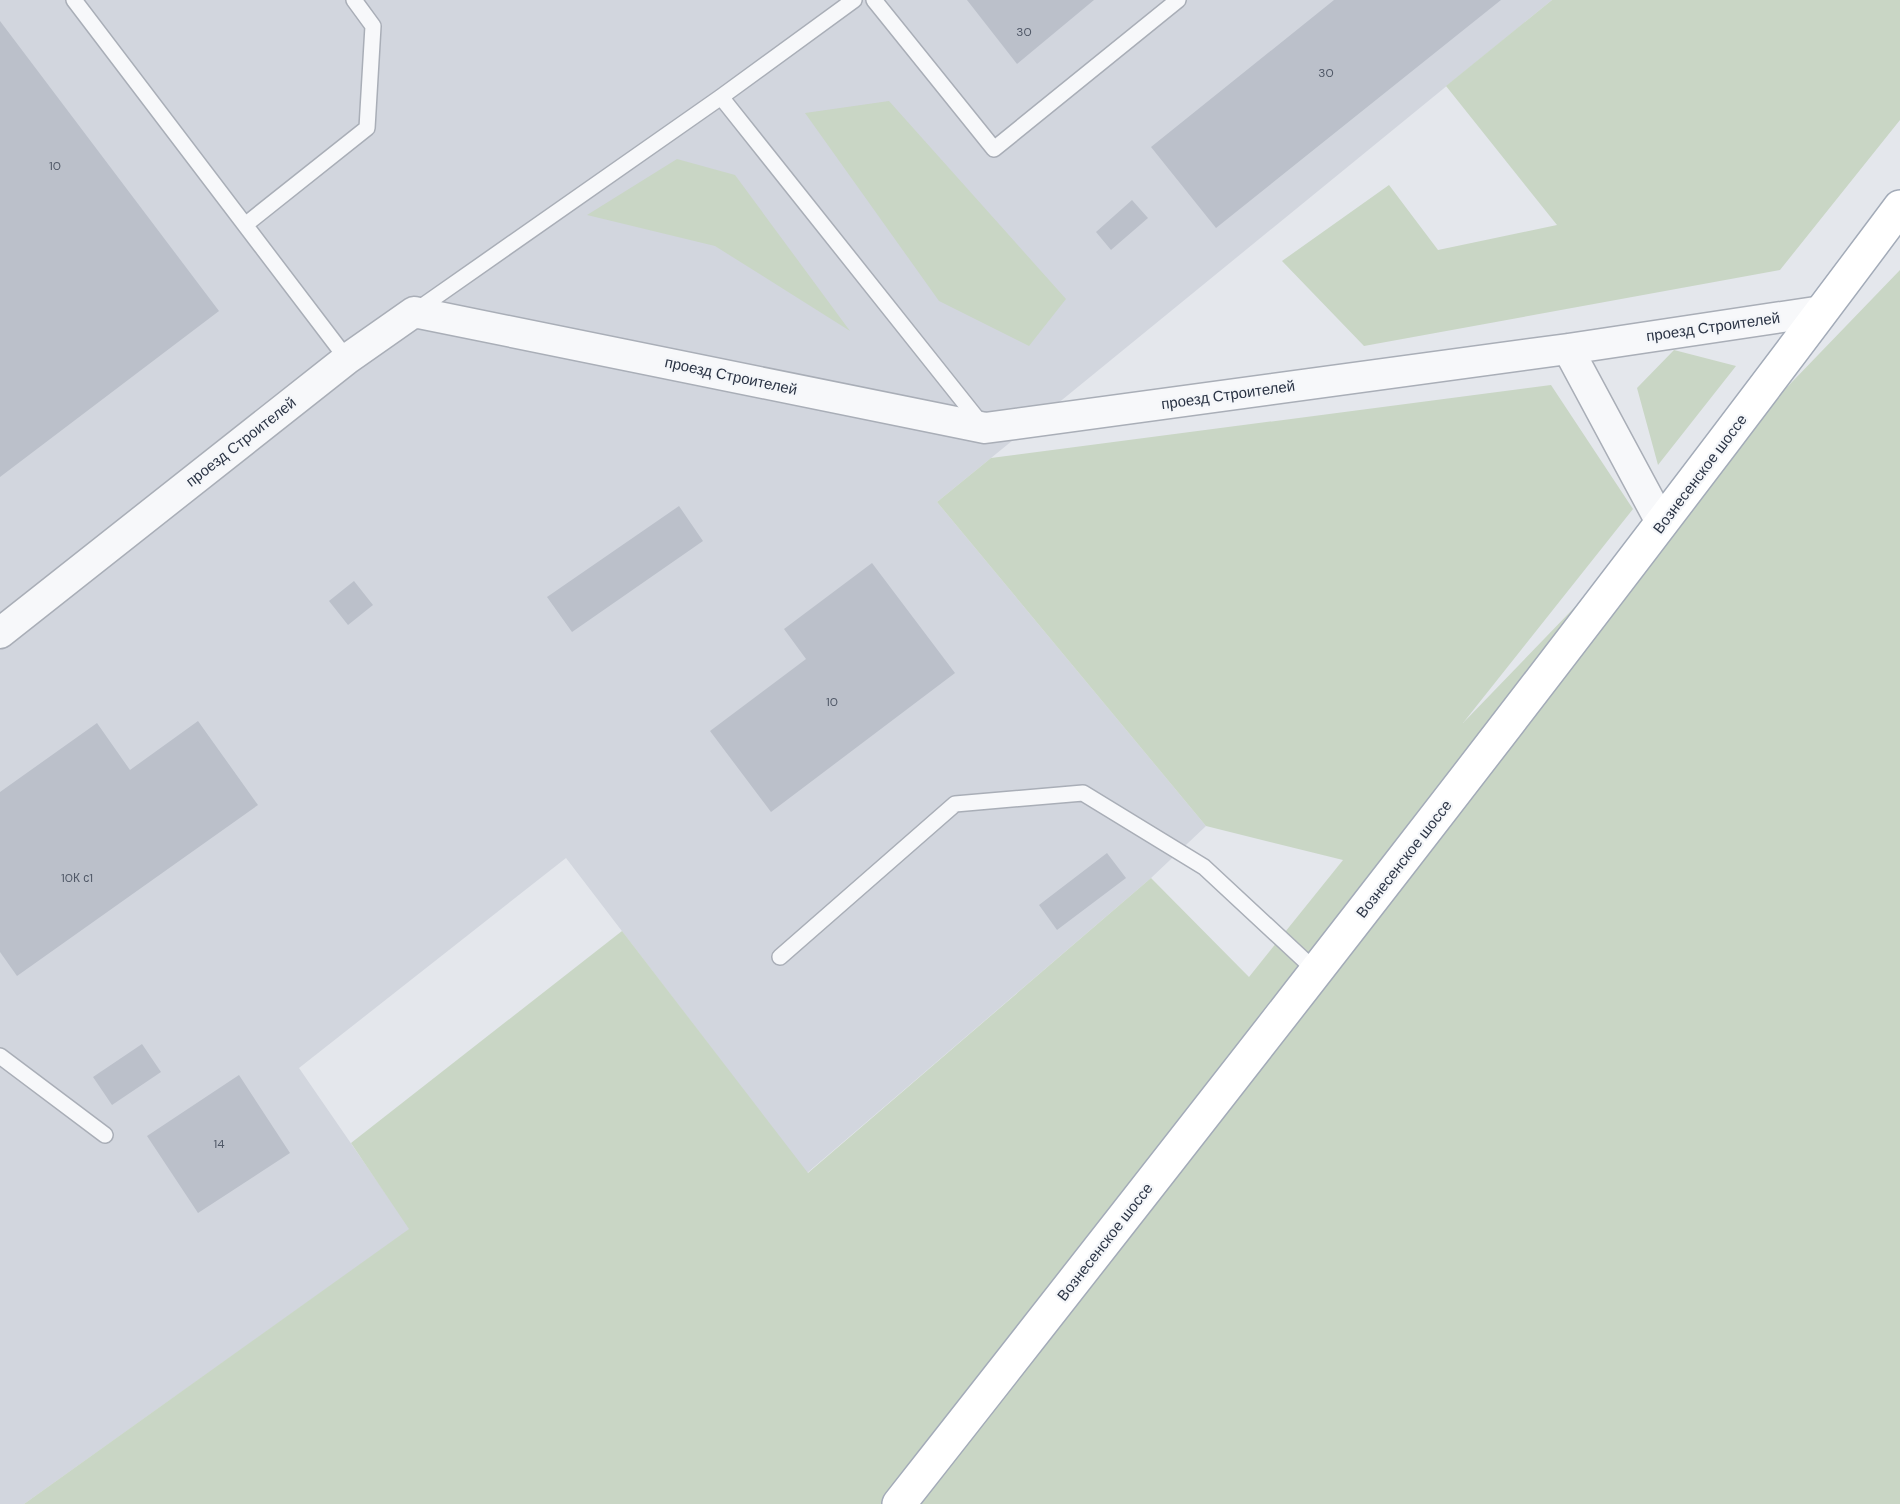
<svg xmlns="http://www.w3.org/2000/svg" width="1900" height="1504" font-family="'DM Sans',sans-serif">
  <style>
    .built { fill: #d2d6de }
    .green { fill: #c9d6c5 }
    .building { fill: #bbc0ca }
    .lines { fill: none; stroke-linecap: round; stroke-linejoin: round }
    .service-casing { stroke: #a9aeb7; stroke-width: 18 }
    .minor-casing { stroke: #a9aeb7; stroke-width: 33 }
    .primary-casing { stroke: #a3abb8; stroke-width: 36 }
    .service { stroke: #f7f8fa; stroke-width: 15 }
    .minor { stroke: #f7f8fa; stroke-width: 30 }
    .primary { stroke: #fff; stroke-width: 33 }
    .labels { text-anchor: middle; dominant-baseline: central; stroke-width: 4.5; stroke-linejoin: round; paint-order: stroke }
    .number-label { font-size: 12px; fill: #4f5766 }
    .street-label { font-size: 15px; fill: #2b3445; stroke: #f4f6f9 }
  </style>
  <rect width="100%" height="100%" fill="#e4e7ec"/>
  <path class="built" d="M0,0H1552L937,502L1206,826L1151,878L807,1173L566,858L299,1068L410,1229L24,1504H0Z"/>
  <path class="green" d="M1552,0H1900V120L1780,270L1364,346L1282,261L1389,185L1438,250L1557,225L1446,86Z
    M889,101L1066,299L1029,346L939,301L805,113Z
    M677,159L735,175L850,331L715,246L587,215Z
    M1900,270V1504H24L409,1229L351,1143L622,931L808,1173L1151,878L1249,977L1343,860L1206,826L937,502L991,458L1551,385L1633,509L1463,723Z
    M1674,350L1736,366L1658,465L1637,388Z"/>
  <path class="building" d="M967,0H1094L1017,64Z
    M1334,0H1501L1216,228L1151,147Z
    M0,21L219,311L0,477Z
    M1132,200L1148,218L1111,250L1096,232Z
    M679,506L703,541L572,632L547,597Z
    M872,563L955,673L771,812L710,731L806,659L784,629Z
    M354,581L373,605L348,625L329,601Z
    M198,721L258,805L17,976L0,952V792L97,723L130,770Z
    M1107,853L1126,878L1057,930L1039,905Z
    M142,1044L161,1072L112,1105L93,1077Z
    M239,1075L290,1153L198,1213L147,1136Z"/>
  <g class="lines">
    <g class="service-casing">
      <path id="service" d="M74,0L347,359
        M874,0L994,149L1178,0
        M721,97L983,426
        M245,225L367,128L373,26L354,0
        M414,312L721,97L854,0
        M780,957L955,804L1083,793L1204,867L1317,972
        M0,1056L105,1135"/>
    </g>
    <g class="minor-casing">
      <path id="minor" d="M1568,349L1662,524
        M0,633L347,359L414,312L985,428L1568,349L1822,311"/>
    </g>
    <g class="primary-casing">
      <path id="primary" d="M899,1504C1236,1075 1573,645 1900,207"/>
    </g>
    <use href="#service" class="service"/>
    <use href="#minor" class="minor"/>
    <use href="#primary" class="primary"/>
  </g>
  <g class="labels">
    <g class="number-label">
      <text x="1024" y="32">30</text>
      <text x="1326" y="73">30</text>
      <text x="55" y="166">10</text>
      <text x="832" y="702">10</text>
      <text x="77" y="878">10К с1</text>
      <text x="219" y="1144">14</text>
    </g>
    <g class="street-label">
      <text transform="translate(1713 327) rotate(-8)">проезд Строителей</text>
      <text transform="translate(731 376) rotate(12)">проезд Строителей</text>
      <text transform="translate(1228 395) rotate(-8)">проезд Строителей</text>
      <text transform="translate(241 442) rotate(-38)">проезд Строителей</text>
      <text transform="translate(1700 474) rotate(-53)">Вознесенское шоссе</text>
      <text transform="translate(1404 859) rotate(-52)">Вознесенское шоссе</text>
      <text transform="translate(1105 1242) rotate(-52)">Вознесенское шоссе</text>
    </g>
  </g>
</svg>
